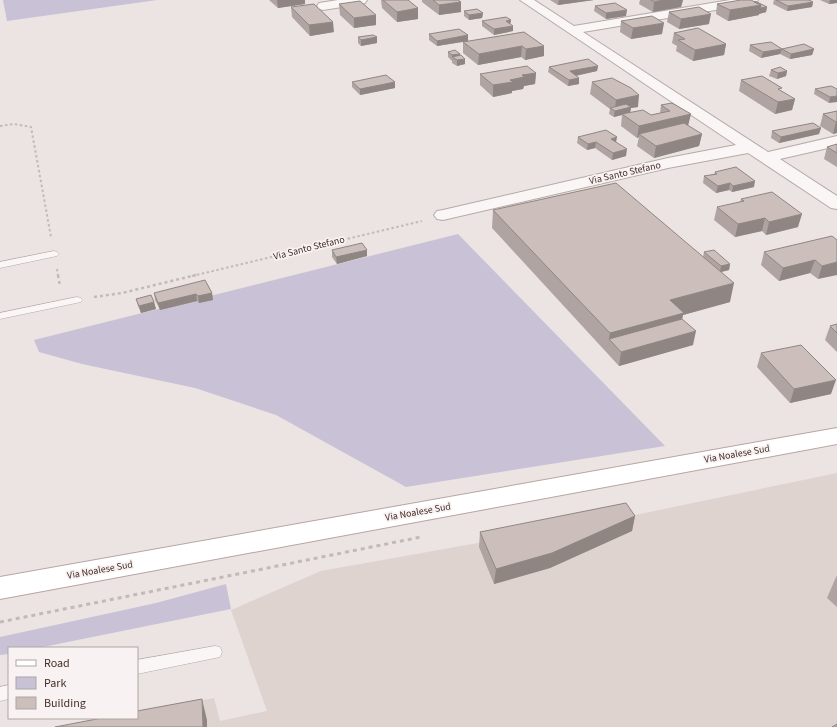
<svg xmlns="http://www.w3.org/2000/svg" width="837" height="727" font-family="'Source Sans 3',sans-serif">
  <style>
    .built { fill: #ded3cf }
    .green { fill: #c9c2d6 }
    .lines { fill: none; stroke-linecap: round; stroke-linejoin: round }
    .lane-casing { stroke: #b6aaa6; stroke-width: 1 }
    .street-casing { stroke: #b6aaa6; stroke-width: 2 }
    .primary-casing { stroke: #b8a5a0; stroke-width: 2 }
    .path-far2 { stroke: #c3bab8; stroke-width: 2; stroke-dasharray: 2.5 2.5; stroke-linecap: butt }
    .path-far1 { stroke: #c3bab8; stroke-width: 2.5; stroke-dasharray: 3 3; stroke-linecap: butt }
    .path { stroke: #c3bab8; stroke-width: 3; stroke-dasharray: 4 4; stroke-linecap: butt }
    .lane { fill: #f9f6f5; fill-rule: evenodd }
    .street { fill: #f9f6f5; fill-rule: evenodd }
    .primary { fill: #fff; fill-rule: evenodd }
    .wall { fill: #afa4a1 }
    .shaded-wall { fill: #8f8683 }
    .building { fill: #ccbfbb; stroke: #8f8683 }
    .labels { text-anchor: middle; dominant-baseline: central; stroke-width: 3.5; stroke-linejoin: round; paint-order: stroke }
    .street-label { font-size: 10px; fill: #452f28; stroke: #f8f3f2 }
  </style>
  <rect width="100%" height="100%" fill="#ebe4e2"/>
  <path class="built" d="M837,473V727H64L137,718V713L214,698L220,721L267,711L231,610L321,571L640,514Z"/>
  <path class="green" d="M3,0H157L7,21Z
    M458,234L665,446L406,487L276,415L195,388L82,364L39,352L34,340Z
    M226,584L231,609L38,648H9V654L0,655V637L156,603Z"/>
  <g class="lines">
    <g class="lane-casing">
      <path id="lane" d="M54,251L57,252L59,254L57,256L0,268V262Z
        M77,297L81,298L82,300L81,302L0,319V313Z
        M215,646L220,647L222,652L220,657L137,674V660Z
        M9,685V699L0,701V687Z"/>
    </g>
    <g class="street-casing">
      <path id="street" d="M338,0H367L365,3L361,4L323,10L319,9L317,6L319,3Z
        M520,0H534L574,26L730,0H758L756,3L752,4L583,32L768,152L837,136V146L780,159L837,196V209L831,208L748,153L668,168L443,220L437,219L434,215L437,211L443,210L668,158L736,145Z"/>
    </g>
    <g class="primary-casing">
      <path id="primary" d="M837,428V444L0,599V577Z"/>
    </g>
    <path class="path-far2" d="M0,126L14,124L31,127L51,237
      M57,269L58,276
      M192,276L422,221"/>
    <path class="path-far1" d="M58,275L60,286
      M94,297L122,293L196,275"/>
    <path class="path" d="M0,622L421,537"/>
    <use href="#lane" class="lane"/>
    <use href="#street" class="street"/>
    <use href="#primary" class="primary"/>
  </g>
  <path class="wall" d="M269,0H305V4L278,8Z
    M381,0H408L418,19L397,22L382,8Z
    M422,0H458L461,2V12L439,15L422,2Z
    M550,0H594L558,5Z
    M640,0H683L681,7L653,12L639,4Z
    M774,0H809L813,2L812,7L787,11L773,4Z
    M820,0H837V3L829,4Z
    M339,4L376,25L354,28L340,15Z
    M717,4L767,7L766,12L759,14V15L728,21L716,14Z
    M595,6L626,16L606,19L594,11Z
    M291,7L334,32L310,36L292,17Z
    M464,11L483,13L482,18L469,20L464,16Z
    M669,12L709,24L679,29L667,22Z
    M511,20L510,24L513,31L494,35L482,26V21Z
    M621,21L662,34L631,39L620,32Z
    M524,32L544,56L525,60L521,57L478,65L463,53V42Z
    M674,33L726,44L724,55L693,61L676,51L677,46L672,43Z
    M429,34L468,35V41L437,46L429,40Z
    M358,37H377V43L361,46L358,43Z
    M750,45L782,49H814L812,55L790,59L780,54L761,58L749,51Z
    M448,52L460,54V56L465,64L457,66L452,63V61L448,57Z
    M598,66L597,71L576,76L579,84L568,86L548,72L549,67Z
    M771,70L787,71L786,76L777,79L769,76Z
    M536,73L535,84L524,86L523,89L512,91V93L493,97L480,85V74Z
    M741,80L795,99L792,110L775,114L739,91Z
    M352,82L395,88L360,95L352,87Z
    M592,82L638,107L631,108L630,113L651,115L660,113L661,105L672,103L688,126L702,134L699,146L654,158L637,146L639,137L637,138L621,126L622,115L614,117L609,114L610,109L590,94Z
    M815,89H837L829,103L814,94Z
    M837,111V133L833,134L820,126L823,114Z
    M821,128L819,134L779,143L771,138L772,131Z
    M578,137L616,142L626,156L612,160L595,148L587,150L577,143Z
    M837,144V167L824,159L827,147Z
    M715,172L754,187L732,192L729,190L716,193L703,183L704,176L714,174Z
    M741,199L798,227L766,235L762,231L735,237L714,220L717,207L740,202Z
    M493,210L703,257L704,252L730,264L729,270L722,272L730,302L683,315L682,319L693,345L619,366L492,228Z
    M837,240L818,279L810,273L779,281L761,265L764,252Z
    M332,250L367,256L337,264L332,257Z
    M154,293H212L213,300L199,303L197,301L160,310L155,300Z
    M136,299L154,302L156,309L141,313L138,306Z
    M837,324V352L825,340L830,326Z
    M761,353L831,394L790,403L757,367Z
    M635,516L632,531L550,568L494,584L479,547L480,532Z
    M837,576V607L827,598L836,577Z"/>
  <path class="shaded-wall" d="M277,0H305V4L278,8Z
    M559,0H594L558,5Z
    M664,0H683L681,7L653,12L654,2Z
    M830,0H837V3L829,4Z
    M461,2V12L439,15V5Z
    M813,2L812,7L787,11L788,6Z
    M761,5L767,7L766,12L759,14V15L728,21L730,10Z
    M418,8V19L397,22V12Z
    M627,10L626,16L606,19V13Z
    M483,13L482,18L469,20V15Z
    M711,14L709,24L679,29L681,19Z
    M376,15V25L354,28V18Z
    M511,20L510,25L506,21Z
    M333,22L334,32L310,36L309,25Z
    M664,23L662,34L631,39L633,28Z
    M513,26V31L494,35V29Z
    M468,35V41L437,46V41Z
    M377,37V43L361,46V40Z
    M726,44L724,55L693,61L695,50Z
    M522,46L521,57L478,65L479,54Z
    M544,46V56L525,60L526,49Z
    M782,49L780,54L761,58L763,52Z
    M814,49L812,55L790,59L791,54Z
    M460,54V59L452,57V55Z
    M465,59V64L457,66V60Z
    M598,66L597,71L569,77L570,71Z
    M787,71L786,76L777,79L778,73Z
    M536,73L535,84L524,86L523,89L512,91V93L493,97V85L510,80L522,75Z
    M579,78V84L568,86L569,80Z
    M395,82V88L360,95V89Z
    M639,95L638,107L631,108L630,113L622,114V115L614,117L616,100Z
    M837,96V102L829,103L830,97Z
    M795,99L792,110L775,114L778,102Z
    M691,114L688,126L639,134V137L637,138L639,126Z
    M836,122H837V133L833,134Z
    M821,128L819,134L779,143L781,137Z
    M702,134L699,146L654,158L656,146Z
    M617,137L616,143L611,139Z
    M596,142L595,148L587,150L588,144Z
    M627,149L626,156L612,160L613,153Z
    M755,181L754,187L732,192L733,186Z
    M730,183L729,190L716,193L718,186Z
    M802,214L798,227L766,235L769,222Z
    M765,218L762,231L735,237L738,224Z
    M367,250V256L337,264L336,257Z
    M815,260L810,273L779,281L783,268Z
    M837,262V275L818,279L822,266Z
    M730,264L729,270L720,272L721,266Z
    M734,283L730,302L683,315L679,333L609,339L607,353L610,333L670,300Z
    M212,293L213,300L199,303L198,296Z
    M196,294L197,301L160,310L158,303Z
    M154,302L156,309L141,313L139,306Z
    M696,331L693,345L619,366L621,352Z
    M836,380L831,394L790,403L794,389Z
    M635,516L632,531L550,568L494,584L496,569Z
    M202,699L207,720V727H203Z"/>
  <path class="building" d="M383,0H408L418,8L397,12Z
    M433,0H458L461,2L439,5Z
    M651,0H664L654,2Z
    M741,0H751L761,5L730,10L717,4Z
    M776,0H809L813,2L788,6Z
    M360,1L376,15L354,18L339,4Z
    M755,1L767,7L760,8L761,5L754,2Z
    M615,3L627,10L606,13L595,6Z
    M314,4L333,22L309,25L291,7Z
    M699,7L711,14L681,19L669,12Z
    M477,9L483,13L469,15L464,11Z
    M652,16L664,23L633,28L621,21Z
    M506,17L511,20L506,21L513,26L494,29L482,21Z
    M698,28L726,44L695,50L678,40L685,39L674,33Z
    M459,29L468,35L437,41L429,34Z
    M524,32L544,46L526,49L522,46L479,54L463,42Z
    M373,35L377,37L361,40L358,37Z
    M771,42L782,49L763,52L750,45Z
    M804,44L814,49L791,54L782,49Z
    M455,50L460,54L452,55L448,52Z
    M461,55L465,59L457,60L452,57Z
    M588,59L598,66L570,71L579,78L569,80L549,67Z
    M527,66L536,73L522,75L524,77L510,80L513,82L493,85L480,74Z
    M780,67L787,71L778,73L771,70Z
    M386,75L395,82L360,89L352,82Z
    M762,76L782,88L778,89L795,99L778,102L741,80Z
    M612,78L631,88L639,95L616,100L592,82Z
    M831,86L837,89V96L830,97L815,89Z
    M672,103L691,114L639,126L622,114L643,110L651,115L670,111L661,105Z
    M626,104L631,107L615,111L610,108Z
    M837,111V122H836L823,114Z
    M684,123L702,134L656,146L639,134Z
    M813,123L821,128L781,137L772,131Z
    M606,130L617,137L611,139L627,149L613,153L596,142L588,144L578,137Z
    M837,144V153L827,147Z
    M736,167L755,181L733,186L730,183L718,186L704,176L717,174L715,172Z
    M616,183L734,283L670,300L684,313L610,333L493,210Z
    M772,192L802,214L769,222L765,218L738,224L717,207L744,201L741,199Z
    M832,236L837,240V262L822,266L815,260L783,268L764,252Z
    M362,243L367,250L336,257L332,250Z
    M714,250L730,264L721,266L704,252Z
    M205,280L212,293L198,296L196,294L158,303L154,293Z
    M151,295L154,302L139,306L136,299Z
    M682,319L696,331L621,352L609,339Z
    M837,324V333L830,326Z
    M801,345L836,380L794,389L761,353Z
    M626,503L635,516L552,553L496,569L480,532Z
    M202,699L203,727H55L102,718H137V711Z
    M837,724V727H832Z"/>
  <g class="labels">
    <g class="street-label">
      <text transform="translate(625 173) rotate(-13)">Via Santo Stefano</text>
      <text transform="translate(309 248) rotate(-14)">Via Santo Stefano</text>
      <text transform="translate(737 454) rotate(-10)">Via Noalese Sud</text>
      <text transform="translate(418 512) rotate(-10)">Via Noalese Sud</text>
      <text transform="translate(100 570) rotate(-10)">Via Noalese Sud</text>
    </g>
  </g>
  <rect x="8" y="647" width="130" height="72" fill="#f8f3f2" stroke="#b0a5a1"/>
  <rect x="16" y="660" width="20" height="6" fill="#ffffff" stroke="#b0a5a1"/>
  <text x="44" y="667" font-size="12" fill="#452f28">Road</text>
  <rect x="16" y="677" width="20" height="12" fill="#c9c2d6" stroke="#b0a5a1"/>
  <text x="44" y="687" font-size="12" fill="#452f28">Park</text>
  <rect x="16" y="697" width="20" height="12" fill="#ccbfbb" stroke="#b0a5a1"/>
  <text x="44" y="707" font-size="12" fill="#452f28">Building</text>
</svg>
